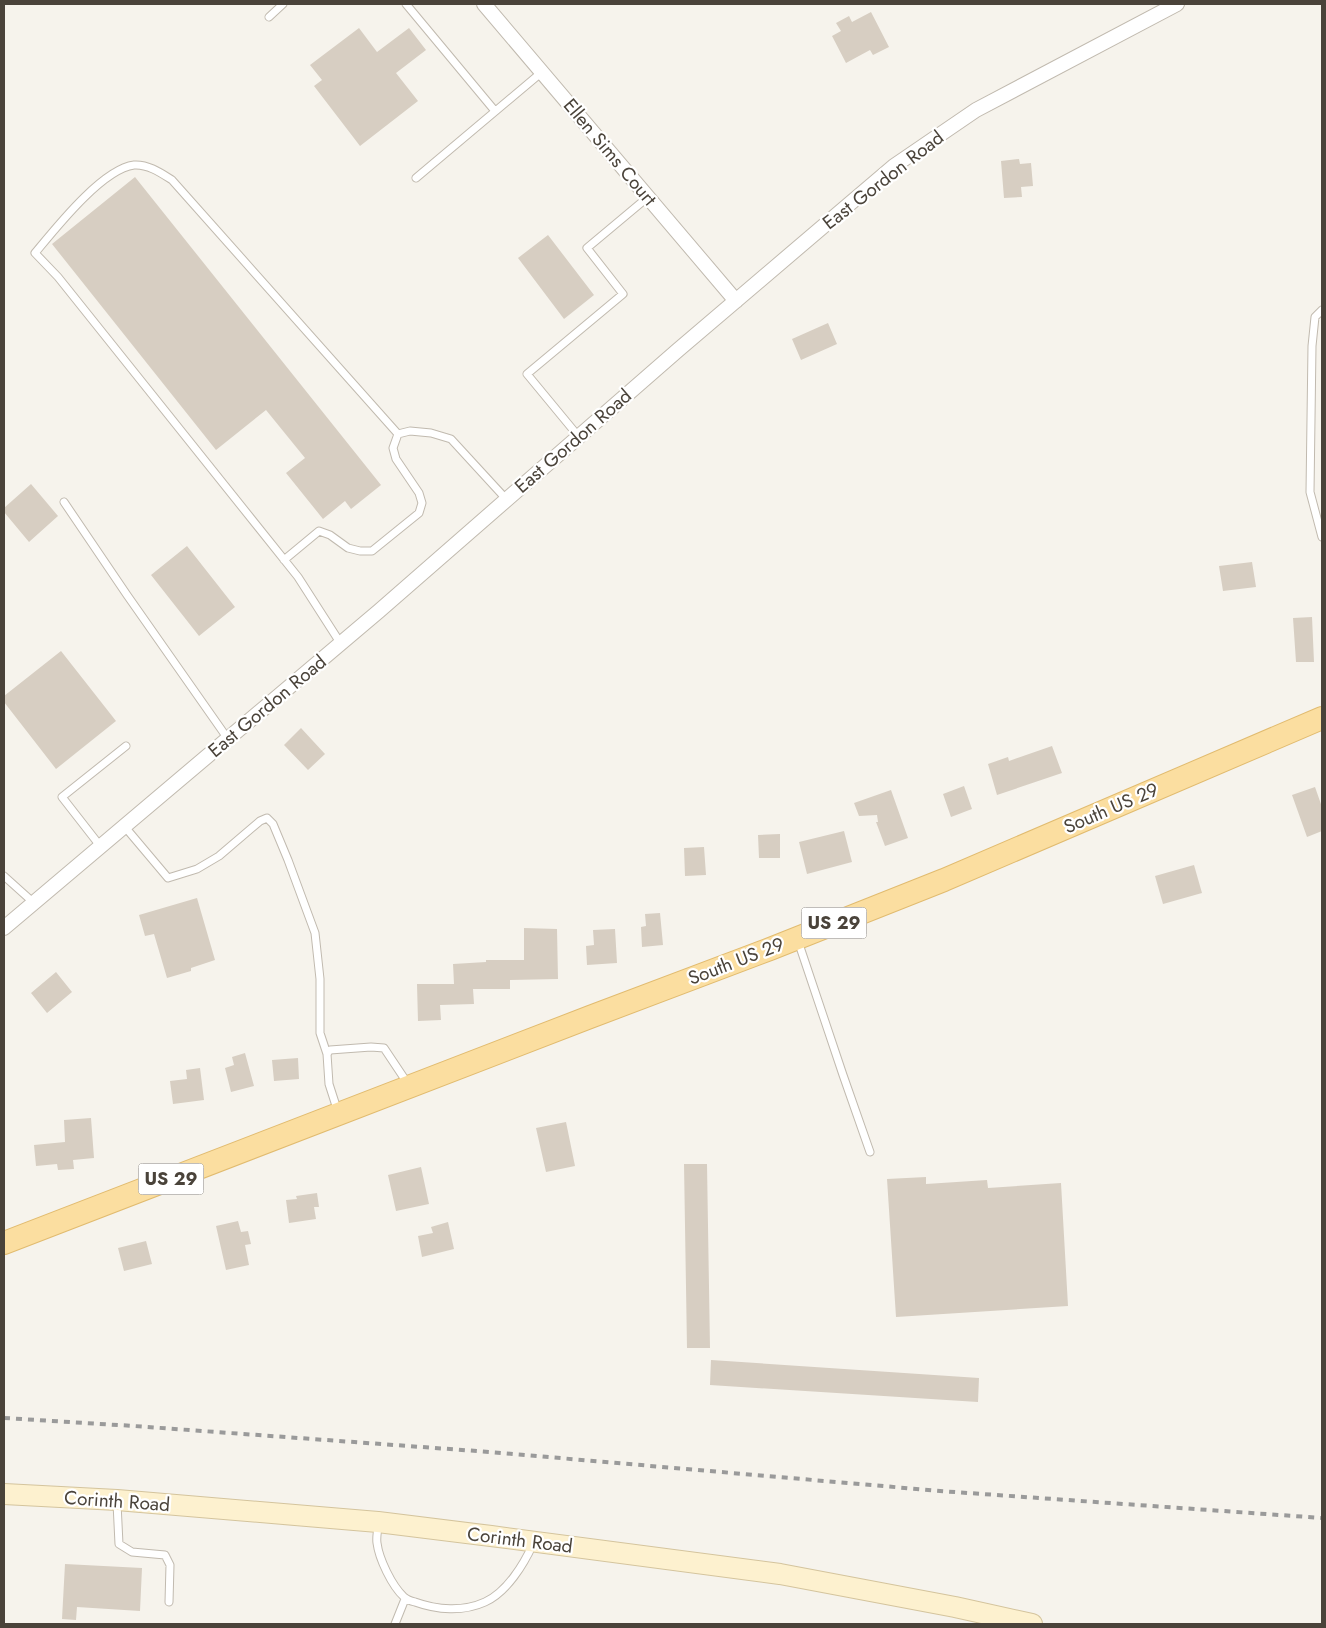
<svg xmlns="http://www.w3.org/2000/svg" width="1326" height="1628" font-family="Jost,sans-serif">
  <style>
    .building { fill: #d7cec2 }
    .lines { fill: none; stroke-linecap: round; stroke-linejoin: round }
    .lane-casing { stroke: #c1baaf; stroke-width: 9 }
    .street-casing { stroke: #c1baaf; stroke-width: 16 }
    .secondary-casing { stroke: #d4c49d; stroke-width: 22 }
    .primary-casing { stroke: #e1bb6f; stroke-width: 24 }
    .lane { stroke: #fff; stroke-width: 7 }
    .street { stroke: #fff; stroke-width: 14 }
    .secondary { stroke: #fdf1cf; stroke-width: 20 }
    .primary { stroke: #fbdea0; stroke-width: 22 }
    .rail { stroke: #9a9a9a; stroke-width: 4; stroke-dasharray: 6 6; stroke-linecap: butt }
    .labels { text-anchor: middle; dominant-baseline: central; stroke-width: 4.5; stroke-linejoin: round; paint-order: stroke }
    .shield { fill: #fff; stroke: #807b75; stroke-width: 1 }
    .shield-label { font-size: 18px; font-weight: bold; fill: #4a433a }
    .street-label { font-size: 19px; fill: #4a433a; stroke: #fff }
  </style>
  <rect width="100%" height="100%" fill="#f6f3ec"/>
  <path class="building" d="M871,12L889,47L873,55L870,50L846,63L832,36L841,31L836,23L849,16L852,22Z
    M359,28L377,52L409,28L426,50L396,73L418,101L360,146L314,86L322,80L310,65Z
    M1019,159L1020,164L1031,163L1033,186L1021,187L1022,197L1004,198L1001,161Z
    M135,177L381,485L351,509L345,501L323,519L286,473L305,458L266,410L216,450L52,244Z
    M548,235L594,295L564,319L518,258Z
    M828,323L837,344L801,360L792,339Z
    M31,484L58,516L29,542L4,512V508Z
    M187,546L235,607L199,636L151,575Z
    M1252,562L1256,587L1223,591L1219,566Z
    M1312,617L1314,662H1296L1293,618Z
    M61,651L116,721L56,769L4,702V696Z
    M301,728L325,754L308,770L284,745Z
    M1052,746L1062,773L997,795L988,764L1008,757L1009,761Z
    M964,786L972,809L951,817L943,794Z
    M1315,787L1322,807V831L1307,837L1292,795Z
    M891,790L908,838L885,846L876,822H878L877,815L859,816L854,803Z
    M844,831L852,862L807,874L799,842Z
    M780,834V858H759L758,835Z
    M704,847L706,875L685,876L684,848Z
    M1194,865L1202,893L1163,904L1155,876Z
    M197,898L215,960L191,968V971L167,978L154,934L145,936L139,915Z
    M660,913L663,945L642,947L641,927L646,926L645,914Z
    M524,928L557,929L558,979L510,980V989H473L474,1004L440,1005L441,1020L418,1021L417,984H454L453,964L486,962V960H524Z
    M615,929L617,963L587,965L586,946L594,945L593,930Z
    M56,972L72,992L47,1013L31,993Z
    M245,1053L254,1086L231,1092L225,1068L234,1065L232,1057Z
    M298,1058L299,1079L274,1081L272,1060Z
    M200,1068L204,1100L173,1104L170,1081L187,1079L186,1070Z
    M91,1118L94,1158L73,1160L74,1169L58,1170L57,1164L36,1166L34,1145L65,1142L64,1120Z
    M566,1122L575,1166L546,1172L536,1128Z
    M684,1164H707L710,1348H687Z
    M421,1167L429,1204L396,1211L388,1175Z
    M926,1177V1184L987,1180L988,1188L1061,1183L1068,1306L896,1317L887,1179Z
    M317,1193L319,1207H314L316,1219L289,1223L286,1200L297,1199L296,1196Z
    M238,1221L241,1232L248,1231L251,1244L245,1245L249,1265L226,1270L216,1226Z
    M448,1222L454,1249L422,1257L418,1236L433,1233L431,1227Z
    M146,1241L152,1264L124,1271L118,1248Z
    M711,1360L979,1378L978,1402L710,1385Z
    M65,1564L142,1568L140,1611L77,1607L76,1620L62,1619Z"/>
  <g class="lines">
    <g class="lane-casing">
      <path id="lane" d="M406,4L495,111
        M269,17L283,4
        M416,178L542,72
        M1322,310L1315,317L1312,346L1310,492L1322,537
        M579,437L527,374L623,294L587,248L648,197
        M64,502L127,595L228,739
        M284,560L319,531L330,535L348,548L360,551H372L419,513L422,503L419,493L396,459L393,448L398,434
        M341,644L298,577L58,277L35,253C55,229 102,169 134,165C148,164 161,173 172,180L398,434L410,431L431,433L451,439L507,500
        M125,827L168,878L197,869L219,856L260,821L267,818L273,824L288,860L315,933L320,979V1033L327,1054
        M101,847L62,797L126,746
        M4,876L34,903
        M798,941L843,1075L870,1152
        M338,1112L329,1084L327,1054L330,1050L371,1047L384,1048L408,1084
        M117,1503L119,1544L132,1552L165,1555L170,1565L169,1602
        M378,1524C378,1530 376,1537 377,1543C379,1559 392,1586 404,1597C407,1600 411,1601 415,1602C437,1610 463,1612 485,1602C507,1592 524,1564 533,1544
        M395,1624L405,1599"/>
    </g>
    <g class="street-casing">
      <path id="street" d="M484,4L736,301
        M4,928L379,611L678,350L894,166L976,110L1177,4"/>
    </g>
    <g class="secondary-casing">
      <path id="secondary" d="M4,1494L117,1500L378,1522L491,1536L780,1574L955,1607L1032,1624"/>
    </g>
    <g class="primary-casing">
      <path id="primary" d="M4,1243L590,1017L770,949L944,880L1322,718"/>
    </g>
    <use href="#lane" class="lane"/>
    <use href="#street" class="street"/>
    <use href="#secondary" class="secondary"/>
    <use href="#primary" class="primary"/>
    <path class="rail" d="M4,1418L134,1426L490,1452L940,1491L1322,1518"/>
  </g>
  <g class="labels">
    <g class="shield">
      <rect x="801.5" y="907.5" width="65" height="31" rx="4"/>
      <rect x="138.5" y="1163.5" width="65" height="31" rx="4"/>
    </g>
    <g class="shield-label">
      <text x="834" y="923">US 29</text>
      <text x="171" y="1179">US 29</text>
    </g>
    <g class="street-label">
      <text transform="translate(610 152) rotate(50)">Ellen Sims Court</text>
      <text transform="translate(883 180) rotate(-38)">East Gordon Road</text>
      <text transform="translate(573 441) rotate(-41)">East Gordon Road</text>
      <text transform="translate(267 706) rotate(-40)">East Gordon Road</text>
      <text transform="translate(1111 808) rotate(-23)">South US 29</text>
      <text transform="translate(736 961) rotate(-21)">South US 29</text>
      <text transform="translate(117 1501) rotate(4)">Corinth Road</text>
      <text transform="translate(520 1540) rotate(7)">Corinth Road</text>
    </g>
  </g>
  <rect width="1326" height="1628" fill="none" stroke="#4a433a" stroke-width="10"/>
</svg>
